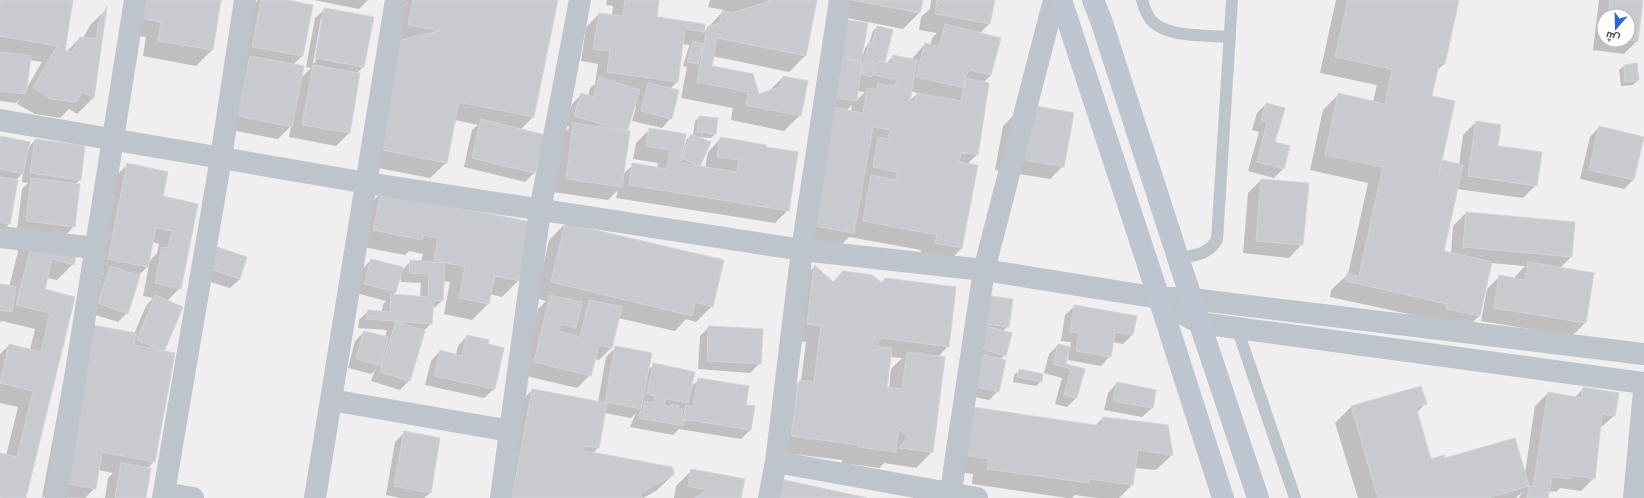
<svg xmlns="http://www.w3.org/2000/svg" width="1644" height="498" font-family="'Fira Sans',Cairo,sans-serif">
  <style>
    .shadow { fill: #0003; fill-rule: evenodd }
    .building { fill: #c9cad0; stroke: #d2d4d9 }
    .lines { fill: none; stroke-linecap: round; stroke-linejoin: round }
    .service { stroke: #bdc4cc; stroke-width: 12 }
    .minor { stroke: #bdc4cc; stroke-width: 22 }
    .tertiary { stroke: #bdc4cc; stroke-width: 22 }
    .secondary { stroke: #bdc5d0; stroke-width: 22 }
  </style>
  <rect width="100%" height="100%" fill="#f0eeee"/>
  <path class="shadow" d="M0,0H72L64,52H66L80,38H83L91,24L106,10L93,98L77,114L69,109L60,118L35,114L17,104L20,99L16,103L0,101ZM29,60L42,62L25,91Z
    M130,0H220L212,50L196,66L143,56L146,37L124,34Z
    M258,0H282L302,56L293,65L300,79L311,68L306,67L315,18L325,9L363,67L356,74H359L349,133L336,146L289,137L291,126L278,139L226,129L249,9ZM321,18H323L315,63H313Z
    M314,0H368L359,9Z
    M399,0H557L533,117L520,130L534,173L525,182L464,167L472,130L478,125L455,120L446,163L430,178L363,165L399,11L408,2Z
    M607,0H658L656,18L704,25L703,33L724,10L708,7L710,0H816L805,56L789,72L712,56L710,66L758,95L768,92L783,77L800,115L784,131L731,120L733,108L681,98L687,67L683,66L689,46L690,45L682,44L677,82L670,89L671,118L662,128L632,121L636,107L634,106L626,132L623,174L633,165L657,168L658,163L633,159L636,143L649,130L683,150L687,139L692,135L693,136L695,121L699,117L715,134L711,138L697,137L709,143L699,167L705,168L708,152L721,138L788,210L775,223L616,198L618,190L608,200L553,192L561,137L570,127L565,125L572,104L581,95L588,97L590,88L595,84L598,64L581,61L586,27L599,14L612,15L613,6L606,5Z
    M840,0H922L919,13L903,29L837,16Z
    M931,0H994L989,24L979,34L1000,39L991,75L983,83L977,155L967,164L962,248L946,264L920,259L921,250L849,237L837,249L795,241L840,30L863,55L865,48L869,43L873,31L877,27L884,62L883,63L886,64L893,56L911,60L925,44L930,46L932,38L937,33L919,30L921,17L930,9ZM858,91L865,92L856,101ZM911,91L918,93L908,102ZM852,105L851,112L846,111ZM956,150L965,152V154L956,152Z
    M1336,0H1458L1444,64L1436,71L1431,97L1441,161L1459,165L1463,135L1476,122L1497,147L1536,185L1523,198L1457,189L1443,252L1451,254L1453,226L1466,213L1571,257L1559,269L1593,274L1585,323L1572,336L1481,321L1487,289L1500,276L1515,279V277L1525,266L1490,263L1479,316L1463,332L1432,319L1330,297L1331,290L1348,274L1368,183L1310,170L1323,110L1339,94L1373,102L1377,85L1320,73Z
    M1599,0H1642L1637,41L1624,54L1593,50ZM1604,16H1628V40H1604Z
    M1636,64L1638,80L1633,85L1621,86L1619,70L1624,66Z
    M1266,104L1274,142L1289,147L1283,169L1274,178L1248,171L1259,132L1252,130L1257,113Z
    M1016,113L1063,166L1050,179L995,170L1003,126Z
    M1599,127L1633,180L1624,189L1580,179L1590,137Z
    M0,137L28,148L35,140L80,179L75,185L74,226L65,236L73,264L57,280L47,278L44,290L74,298L25,498H0V454L6,456L18,407L0,403V354L9,345L30,350L35,329L2,321L0,322V285L9,287L19,248L17,230L22,189L28,183L22,182L23,173L15,181L9,224L0,233Z
    M127,165L162,197L197,204L180,288L167,301L154,461L147,469L145,498H105L108,478L113,473L98,470L95,488L85,498L42,497L71,341L134,334L146,306L153,298L143,296L149,265L138,276L127,313L118,322L89,313L101,276L104,274L95,272L114,178ZM152,242L159,244L157,253L148,263Z
    M1261,180L1302,244L1289,258L1243,253L1248,193Z
    M381,193L518,281L502,297L490,294L488,304L472,320L444,314L450,282L443,281L442,301L432,310L431,323L424,331L409,381L400,390L371,381L375,370L371,374L348,368L355,341L364,332L385,337L387,330L358,328L359,320L368,311L382,312L383,304L386,301L356,293L362,269L371,260L401,271L411,261L421,262L423,254L409,251L405,255L358,246L365,209ZM400,275L401,282L421,283L420,297L392,295L396,292Z
    M565,224L712,306L696,322L686,319L675,331L618,318L612,347L599,360L594,359L590,375L577,388L522,375L538,309L546,301L536,298L549,240Z
    M208,257L240,279L230,288L201,279Z
    M814,267L833,283L948,346L938,357H944L932,452L916,468L884,463L879,468L842,463V460L776,452L782,400L801,381L806,342L791,340L799,282ZM889,357L902,358L891,369L889,389L885,388Z
    M974,306L1008,326L1002,332L1005,355L1000,359L998,391L989,400L960,394Z
    M1075,306L1135,316L1132,335L1123,344L1112,342L1110,356L1101,366L1068,360L1069,355L1067,354L1064,365L1083,369L1076,398L1067,407L1055,404L1062,378L1044,373L1049,354L1058,345L1070,348L1071,342L1061,341L1065,315Z
    M709,327L760,363L750,373L698,369L700,336Z
    M467,336L487,345L503,348L494,389L484,398L425,385L431,361L440,351L456,355L458,346Z
    M616,347L648,370L653,365L691,387L699,379L745,405L754,407L750,430L741,439L679,429L673,435L630,427L636,413L631,418L605,413L598,448L593,453L673,475L656,491L643,498H500L517,406L532,390L598,402L606,357Z
    M1019,371L1041,381L1036,386L1013,382L1014,375Z
    M1117,383L1155,391L1152,408L1142,417L1104,410L1108,393Z
    M1584,388L1614,416L1600,428L1594,478L1581,491L1560,488L1556,492L1548,491L1547,498H1519L1522,492L1516,498H1358L1335,423L1351,407L1425,404L1417,412L1431,460L1444,459L1525,473L1535,406L1548,393L1574,398Z
    M965,407L1095,426L1103,418L1172,455L1156,470L1134,468L1132,485L1119,498H1097L1075,495L1072,498H1067L972,484L973,474L943,470L950,423Z
    M405,432L430,493L424,498H400L386,495L395,442Z
    M691,471L740,498H674L676,486Z"/>
  <path class="building" d="M0,0H73L65,51L72,52L80,37L96,39L99,22L107,6L94,98L82,92L76,102L51,99L33,88L57,46L0,36Z
    M142,0H221L213,50L158,41L161,22L139,18Z
    M261,0H287L313,5L303,56L252,47Z
    M413,0H558L534,117L459,102L447,163L378,149L397,41L439,31L408,25Z
    M625,0H659L657,17L705,24L704,32L685,29L678,82L607,72L610,51L593,49L599,13L623,16Z
    M768,0H817L806,56L717,38L712,66L753,74L759,94L780,87L783,76L808,81L801,116L746,105L748,92L697,82L707,27L720,23L722,11L732,13L770,1Z
    M852,0H923L920,13Z
    M937,0L943,2L944,0H995L990,24L935,14Z
    M1348,0H1459L1445,64L1439,63L1432,96L1455,101L1439,174L1442,160L1463,165L1444,251L1492,262L1480,316L1446,309L1447,304L1345,281L1347,273L1359,276L1383,167L1325,155L1338,93L1385,104L1392,69L1335,57Z
    M1610,0H1643L1638,41L1627,40L1628,16H1608Z
    M324,8L374,17L364,67L315,58Z
    M848,20L868,23L861,61L841,57Z
    M945,24L1001,38L991,75L969,70L965,78V88L916,77L925,43L939,47Z
    M877,26L893,30L885,62L875,59L874,62L865,59L869,42L872,43Z
    M693,41L703,44L698,64L687,62Z
    M0,52L31,56L26,94L0,91Z
    M893,55L917,60L910,101L915,102L917,93L961,101L965,78L989,83L978,155L961,152L959,162L978,165L962,248L935,243L937,235L863,221L871,175L896,180L897,172L873,167L878,137L888,139L890,130L873,127L854,233L810,225L832,107L863,113L867,88L877,90L878,84L895,86L897,80L874,75L877,61L892,64Z
    M250,56L304,66L292,127L238,116Z
    M838,58L862,62L857,101L836,98L835,105L828,104Z
    M864,61L875,63L872,77L861,74Z
    M1637,63L1639,80L1625,82L1624,65Z
    M313,65L360,73L350,133L302,125Z
    M599,77L640,90L627,132L574,116L581,93L594,97Z
    M648,83L679,90L672,119L641,111Z
    M1266,103L1285,108L1275,142L1290,146L1284,169L1257,162L1267,123L1261,120Z
    M1036,106L1074,113L1064,167L1008,157Z
    M699,116L718,118L716,134L697,132Z
    M481,119L545,135L535,173L472,158Z
    M1476,121L1501,125L1498,146L1542,152L1537,186L1468,176Z
    M573,123L630,131L622,187L566,179Z
    M1599,126L1644,137L1634,180L1589,170Z
    M649,128L686,134L681,163L737,172L739,160L717,157L720,137L766,145V147L798,152L789,211L629,185L632,163L667,169L670,150L646,146Z
    M691,134L711,142L700,166L681,158Z
    M0,136L30,142L23,174L0,169Z
    M35,139L85,146L81,180L30,173Z
    M127,163L168,172L163,196L198,204L181,289L155,283L162,247L168,248L172,231L156,228L148,267L108,259Z
    M0,177L18,180L10,224L0,222Z
    M31,178L80,184L75,227L26,221Z
    M1261,179L1309,183L1303,245L1256,241Z
    M381,192L531,222L519,281L495,276L489,304L459,298L465,267L434,260L438,238L423,235L422,240L373,230Z
    M1466,212L1575,222L1572,257L1463,247Z
    M565,223L724,260L713,307L695,302L692,316L551,282Z
    M35,231L79,242L74,265L52,259L45,289L75,297L26,498H0V453L17,457L33,391L0,383L9,344L41,352L50,313L16,305Z
    M217,247L247,257L240,279L210,269Z
    M371,259L403,267L396,292L364,284Z
    M410,260L445,263L443,301H434L432,324L367,319L368,310L390,312L391,294L428,297L429,274L409,273Z
    M1528,262L1594,273L1586,323L1494,308L1499,275L1525,280Z
    M814,265L833,282L843,271L872,275L882,283L885,278L956,287L949,347L882,338L875,346L892,348L887,387L902,389L907,352L945,357L933,452L899,448L908,437L899,429L896,452L858,447V445L791,436L798,383L800,380L814,382L821,326L807,324Z
    M110,266L140,276L128,314L98,303Z
    M0,284L16,287L12,312L0,310Z
    M155,295L183,307L164,352L137,340Z
    M550,295L582,302L576,328L561,324L559,331L580,337L589,300L622,307L612,348L599,345L591,376L534,362Z
    M983,295L1013,299L1009,327L979,323Z
    M1074,305L1137,316L1133,335L1115,332L1111,357L1076,351L1079,333L1070,332Z
    M396,321L425,331L410,381L380,372Z
    M87,324L136,333L134,345L175,353L155,462L102,452L96,489L58,482Z
    M708,326L763,329L761,364L707,361Z
    M986,326L1012,333L1006,356L979,348Z
    M364,331L388,337L381,366L356,359Z
    M467,335L489,340L488,344L504,348L495,389L434,376L440,350L462,356Z
    M1058,344L1070,347L1066,364L1085,369L1077,398L1064,395L1071,369L1053,364Z
    M615,346L652,353L641,409L605,402Z
    M976,353L1006,360L999,392L969,385Z
    M653,363L695,372L688,403L665,399L664,405L671,407V405L679,406L678,408L683,409L681,419L685,420L683,426L639,418L640,411H643L645,401L654,403L655,396L647,394Z
    M1019,369L1043,374L1042,382L1017,377Z
    M698,378L749,386L746,405L755,406L751,430L683,419L686,405L693,407Z
    M1117,382L1156,390L1153,408L1113,401Z
    M1421,386L1427,404L1416,407L1431,459L1444,455L1445,458L1515,438L1529,486L1488,498H1378L1351,406Z
    M1583,387L1619,393L1615,416L1602,414L1595,479L1571,475L1570,479L1552,477L1548,498H1527L1529,486L1533,487L1548,392L1582,398Z
    M532,389L607,403L599,448L587,446L580,450L672,467L674,471V475L640,493L642,498H512Z
    M965,406L1102,426L1103,417L1168,425L1173,455L1138,450L1133,485L1089,479V483L987,469L989,459L958,454Z
    M404,431L440,438L431,493L394,486Z
    M121,463L151,468L146,498H115Z
    M691,469L745,479L741,498H694L708,490L688,486Z
    M780,479L867,498H776Z"/>
  <g class="lines">
    <path class="service" d="M1142,0C1144,7 1146,14 1151,20C1166,38 1208,35 1230,37
      M1178,258C1195,255 1206,256 1217,240L1232,0
      M1237,328L1295,498"/>
    <path class="minor" d="M0,237L95,248
      M331,400L510,431
      M776,462L977,498
      M164,493L193,498
      M56,498L135,0
      M163,498L221,158L245,0
      M315,498L396,0
      M501,498L540,210L580,0
      M769,498L776,462L802,250L840,0
      M950,498L984,270L1054,0
      M1634,498L1644,391"/>
    <path class="tertiary" d="M0,120L367,183L802,250L984,270L1159,298H1184L1644,354
      M1159,298L1179,312L1200,323L1644,383"/>
    <path class="secondary" d="M1061,0L1159,298L1223,498
      M1093,0L1101,20L1178,258L1258,498"/>
  </g>
  <g transform="translate(1616 28) rotate(200)"><circle r="19" fill="#ffffff" stroke="#b6b9bd"/>
  <path d="M0-3L7 15L0 10L-7 15Z" fill="#2769d1"/>
  <text y="-6" font-size="11" font-weight="bold" text-anchor="middle" fill="#48505a">ش</text>
  </g>
</svg>
